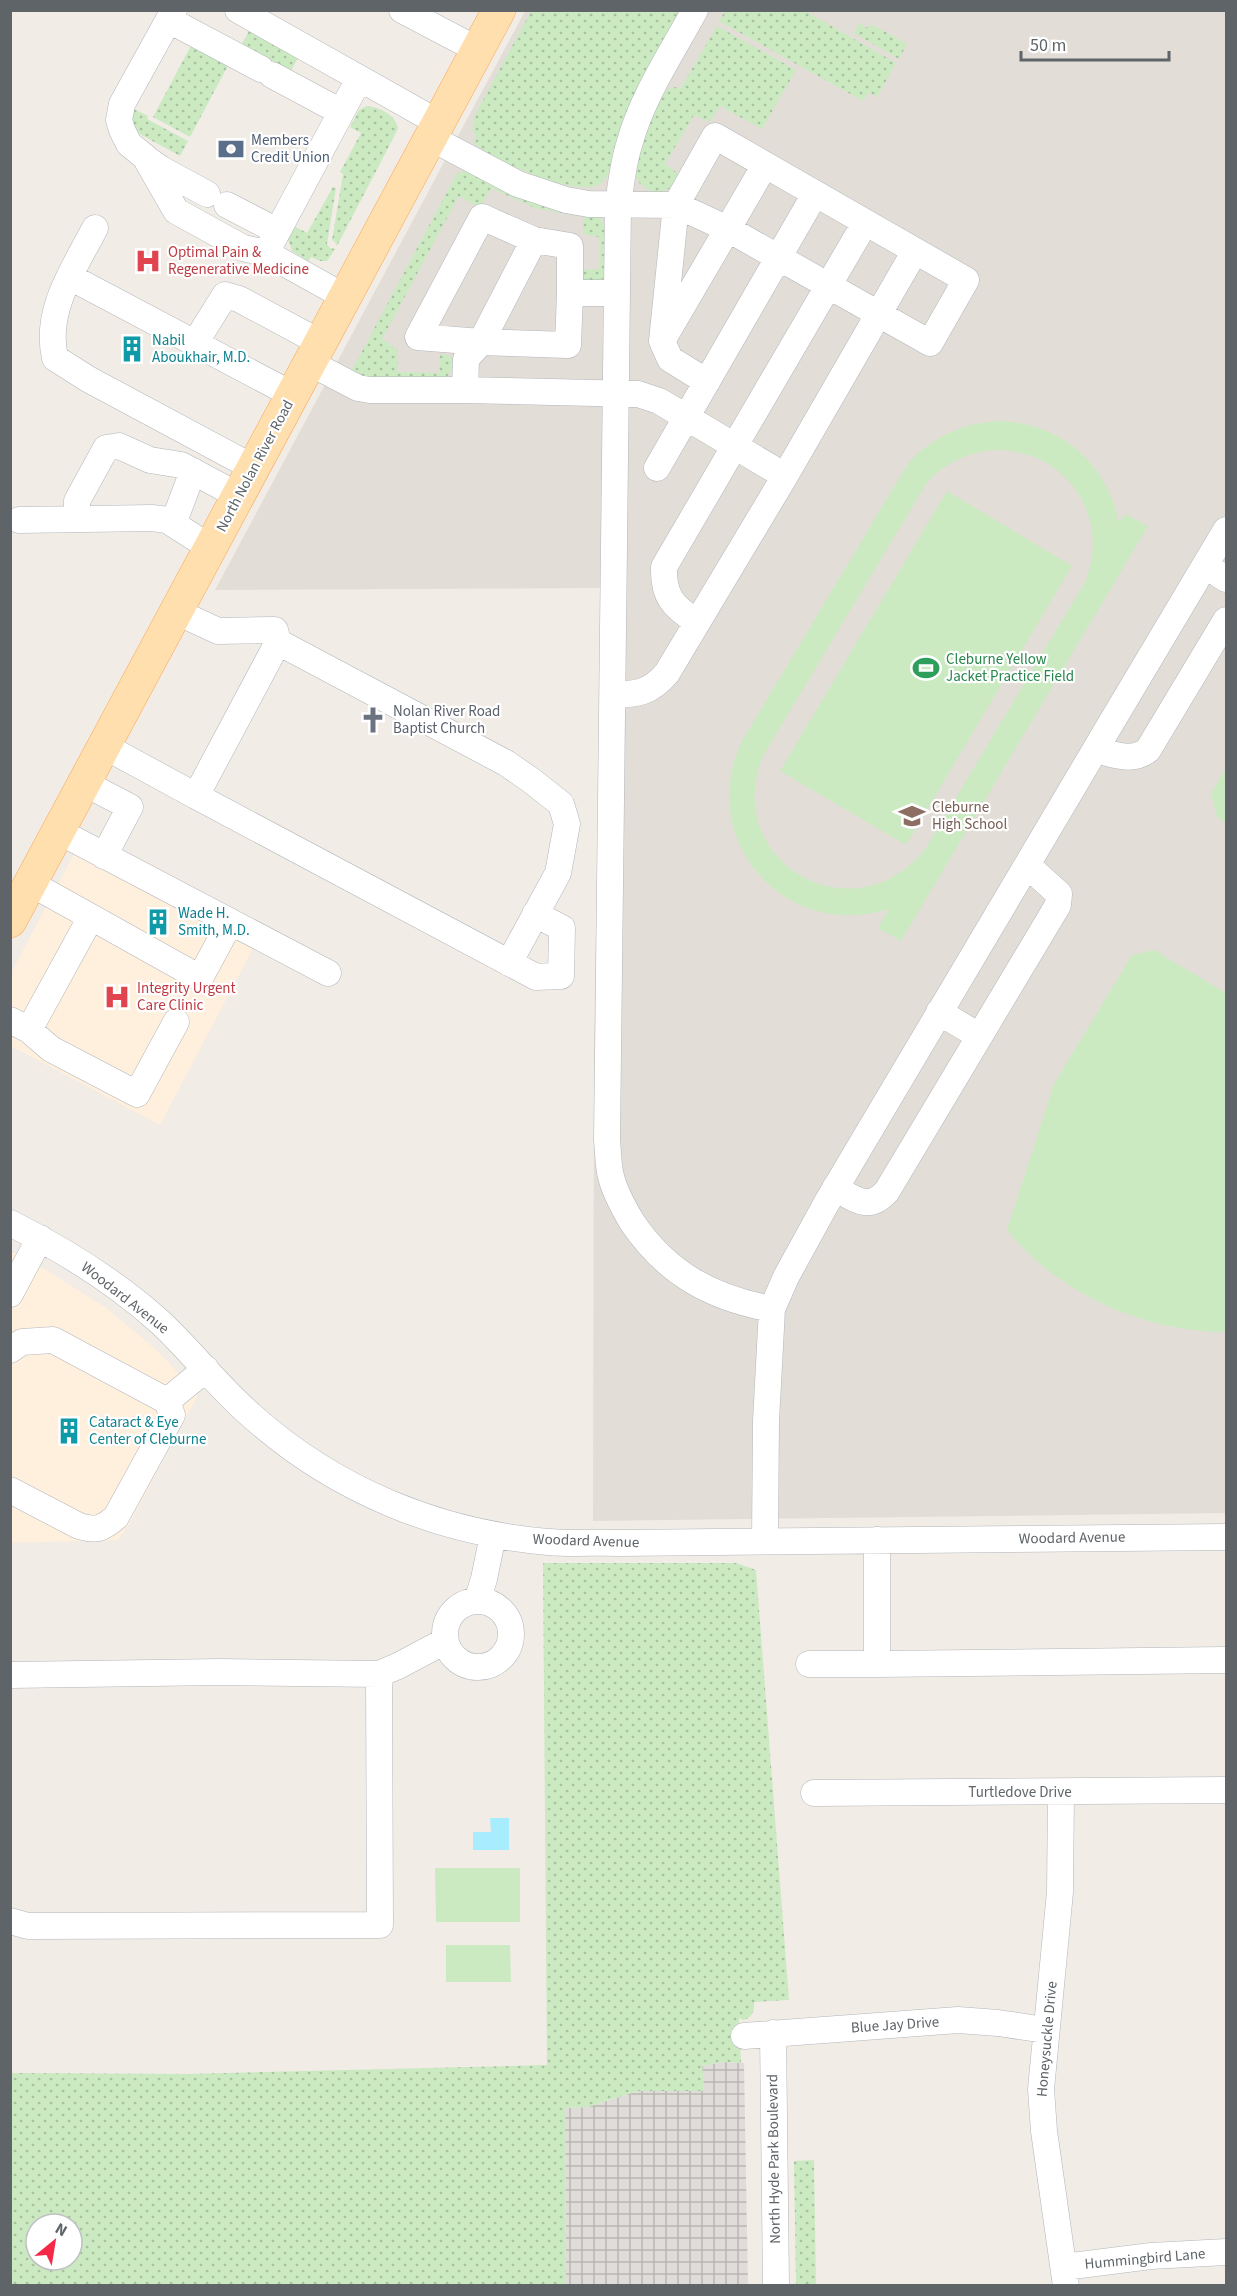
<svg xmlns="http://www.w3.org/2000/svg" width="1237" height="2296" font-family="'Source Sans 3',sans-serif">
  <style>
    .commercial { fill: #ffefdd }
    .industrial { fill: url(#industrial-grid) }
    .education { fill: #e3ddd7 }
    .grass { fill: url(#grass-dots); fill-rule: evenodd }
    .park { fill: #cbeac1; fill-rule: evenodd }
    .water { fill: #a8edff }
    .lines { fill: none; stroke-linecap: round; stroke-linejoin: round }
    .minor-casing { stroke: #b2b6ba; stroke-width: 27 }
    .major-casing { stroke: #fba755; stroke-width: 34 }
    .minor { stroke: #fff; stroke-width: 26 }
    .major { stroke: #ffdfad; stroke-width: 33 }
    .labels { text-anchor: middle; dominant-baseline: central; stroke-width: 4.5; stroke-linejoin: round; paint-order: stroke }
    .service-label { font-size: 15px; fill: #4e5e75; stroke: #fff; text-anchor: start }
    .health-label { font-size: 15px; fill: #be3a42; stroke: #fff; text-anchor: start }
    .culture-label { font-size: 15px; fill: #0d838f; stroke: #fff; text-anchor: start }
    .street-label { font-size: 15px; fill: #5e6468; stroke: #fff }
    .leisure-label { font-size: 15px; fill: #27864d; stroke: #fff; text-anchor: start }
    .worship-label { font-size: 15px; fill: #5b616d; stroke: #fff; text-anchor: start }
    .education-label { font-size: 15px; fill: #785e54; stroke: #fff; text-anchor: start }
  </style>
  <defs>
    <pattern id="industrial-grid" width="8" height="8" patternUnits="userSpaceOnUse" patternTransform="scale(1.5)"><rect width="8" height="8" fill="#e0dcd9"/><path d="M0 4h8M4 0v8" fill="none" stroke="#b9b6b4"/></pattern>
    <pattern id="grass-dots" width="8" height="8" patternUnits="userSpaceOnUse" patternTransform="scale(1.5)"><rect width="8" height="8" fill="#cbeac1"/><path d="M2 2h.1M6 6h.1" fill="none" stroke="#a8c1a1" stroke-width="1.8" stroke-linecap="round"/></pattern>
  </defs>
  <rect width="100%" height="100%" fill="#f1ece6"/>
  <path class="commercial" d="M76,850L255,945L160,1125L11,1046V973Z
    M10,1251L48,1271L108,1309L159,1352L198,1395L130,1523L118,1540L11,1543Z"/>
  <path class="industrial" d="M722,2062L744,2063L748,2285H566L565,2108L588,2107L638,2091H704L702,2066Z"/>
  <path class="education" d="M525,11H1226V1513L593,1521L594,1042L602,588L215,590Z"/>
  <path class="grass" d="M531,11H682C660,50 633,91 619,134C614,149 615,174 600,184C577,199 491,160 473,142L477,139L472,129L475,115Z
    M725,11H805L896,63L877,97L868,92L863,101L719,21Z
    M859,23L868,28L871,24L907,44L899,59L854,33Z
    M717,26L796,70L762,129L720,106L710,122L694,115L665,164L680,175L669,189L658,193L649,190L640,184L635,174V162L662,91L676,87L680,89Z
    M250,29L299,56L291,71L242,44Z
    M194,40L231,60L190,137L153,117Z
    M367,106C380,107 397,116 398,129L337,246L335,242L332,240L343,174L340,172L361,133L350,127L359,110Z
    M134,109L148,116L147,119L188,141L180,156L138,133L131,120Z
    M467,171L599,216L606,229L605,277L601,281L582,280L583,270L600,269L599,237L583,234V217L535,208L491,188L481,205L477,206L459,196L382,339L398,350V372L439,373L440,355L442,354L452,357L453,367L447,377L367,379L354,373L352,370L457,173Z
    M333,187L336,188L327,244L330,248L335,249L327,261H320L311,257L308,261L292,251L287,237L294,226L307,233Z
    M543,1563H736L756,1570L789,2000L754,2002C755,2010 752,2018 743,2020L739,2018L741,2063L722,2062L702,2066L704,2091H638L587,2107L565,2108L566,2285L11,2286V2073L188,2074L547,2065ZM36,2224H72V2260H36Z
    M814,2160L816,2285H796L794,2161Z"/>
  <path class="park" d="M996,421C1059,421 1107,462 1119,523L1125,514L1148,526L901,941L878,928L889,909C785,942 695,840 742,741L907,465C930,438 961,424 996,421ZM999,450C1068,452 1111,518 1085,582L926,848C855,939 720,863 763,756L926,484C945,462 970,451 999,450Z
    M947,491L1072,566L906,845L780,771Z
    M1226,768V823L1217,817L1211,793Z
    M1154,950L1226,993V1331L1220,1332C1140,1330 1058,1293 1007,1230L1054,1084L1132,955Z
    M435,1868H520V1922H436Z
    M446,1945H510L511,1982H446Z"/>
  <path class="water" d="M490,1818H509V1850H473V1832H491Z"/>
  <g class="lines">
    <g class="minor-casing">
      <path id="minor" d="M174,10L122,104L119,120L122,130L129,144L145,157L176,211L243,248L266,253L345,297
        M238,10L439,123
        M402,10L478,50
        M695,10C671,54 642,97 629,145C623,164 621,184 618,205L607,1140C608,1150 608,1161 610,1172C613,1189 623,1207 632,1222C667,1274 712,1298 772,1309
        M169,20L261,69
        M272,75L341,112
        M431,138L518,184L566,200L589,204L676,205L728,229L930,343L966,280L715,136L676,205L662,341
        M147,159L161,169L207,194
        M227,205L277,231
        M95,228C74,269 44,310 55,358L88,379L254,468
        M266,253L359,79
        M70,277L293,395
        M570,293V246L534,240L481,342L568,345L570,293H617
        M195,343L225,295L239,299L321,343
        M310,363L358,388L370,390H465L638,394L659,401L785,476L667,673C650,693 638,694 613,695
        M707,382L670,359L662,341L765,165
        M465,390L466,359L481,342L418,337L482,217L534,240
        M657,468L815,194
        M785,476L915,251
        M77,519V501L106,448L119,446L150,460L181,465L239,496
        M19,520L152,518L167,520L211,548
        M173,524L193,471
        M1226,530L1095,750C1114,754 1131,763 1148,750L1226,620
        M1206,566L1226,579
        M697,622C673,607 663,596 664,567L865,223
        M278,642L506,763L532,781L561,804L567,824L558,873L509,963
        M104,746L196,796L278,642L275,630L218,631L177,612
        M84,783L130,807L104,856
        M196,796L536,977L561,976L562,928L535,914
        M58,831L328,973
        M1027,865L1095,750
        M91,917L200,978L226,930
        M939,1012L979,1036
        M10,1020L29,1030L91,917L30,883
        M29,1030L51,1049L137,1094L176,1022
        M10,1223C64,1250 117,1283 161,1323C193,1353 220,1389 253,1417C335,1490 439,1533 548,1542C572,1544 597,1542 621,1543L1226,1537
        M10,1294L40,1238
        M10,1350L22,1342L53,1340L167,1401L206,1369
        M10,1490L79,1526C97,1531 102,1529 116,1517L172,1415L167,1401
        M877,1540V1664L1226,1660
        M765,1541L766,1421L772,1309L786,1277L826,1204L1027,865L1059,894L1058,905L887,1191C869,1212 855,1199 835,1188
        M477,1601L484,1579L493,1535
        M445 1634a33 33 0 1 1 66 0a33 33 0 1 1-66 0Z
        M809,1664H877
        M10,1675L221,1672L379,1674L398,1666L445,1641
        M1061,1792L1060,1892L1041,2089L1044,2131L1066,2286
        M814,1793L1226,1790
        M10,1921L28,1926L380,1925L379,1674
        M773,2033L776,2286
        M744,2036L958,2020L998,2023L1045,2030
        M1064,2267L1151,2256L1226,2252"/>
    </g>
    <g class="major-casing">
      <path id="major" d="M10,921L499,10"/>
    </g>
    <use href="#minor" class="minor"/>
    <use href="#major" class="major"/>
  </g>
  <defs>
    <g id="bank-bare" transform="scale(2.07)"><path d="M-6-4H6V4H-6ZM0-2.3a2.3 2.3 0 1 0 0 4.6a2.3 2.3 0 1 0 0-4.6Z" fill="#5c6f8a" stroke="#fff" stroke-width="2.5" paint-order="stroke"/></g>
    <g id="hospital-bare" transform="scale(2.07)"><path d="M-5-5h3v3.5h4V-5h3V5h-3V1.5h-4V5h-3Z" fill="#e0444e" stroke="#fff" stroke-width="2.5" paint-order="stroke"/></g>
    <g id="building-bare" transform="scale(2.07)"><path d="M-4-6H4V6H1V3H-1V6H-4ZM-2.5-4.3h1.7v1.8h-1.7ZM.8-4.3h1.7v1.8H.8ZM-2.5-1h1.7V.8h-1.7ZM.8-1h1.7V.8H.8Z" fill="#0f9aa8" stroke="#fff" stroke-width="2.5" paint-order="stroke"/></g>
    <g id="stadium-bare" transform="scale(2.07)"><path d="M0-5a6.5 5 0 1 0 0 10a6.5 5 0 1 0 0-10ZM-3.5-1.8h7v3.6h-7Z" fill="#2e9e5b" stroke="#fff" stroke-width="2.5" paint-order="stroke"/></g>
    <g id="church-bare" transform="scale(2.07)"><path d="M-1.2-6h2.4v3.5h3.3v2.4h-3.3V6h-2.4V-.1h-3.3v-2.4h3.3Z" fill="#6b7280" stroke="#fff" stroke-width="2.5" paint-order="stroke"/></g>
    <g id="school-bare" transform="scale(2.07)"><path d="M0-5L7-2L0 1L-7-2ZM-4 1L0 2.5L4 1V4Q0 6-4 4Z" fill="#8d6e63" stroke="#fff" stroke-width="2.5" paint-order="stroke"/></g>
  </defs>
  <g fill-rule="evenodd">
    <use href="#bank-bare" x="231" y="149"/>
    <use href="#hospital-bare" x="148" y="261"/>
    <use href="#building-bare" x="132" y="349"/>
    <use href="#stadium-bare" x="926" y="668"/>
    <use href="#church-bare" x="373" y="720"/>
    <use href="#school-bare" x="912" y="816"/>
    <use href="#building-bare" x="158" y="922"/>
    <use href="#hospital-bare" x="117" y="997"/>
    <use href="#building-bare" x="69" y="1431"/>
  </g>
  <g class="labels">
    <g class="service-label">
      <text x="251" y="140">Members<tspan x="251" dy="17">Credit Union</tspan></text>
    </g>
    <g class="health-label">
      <text x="168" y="252">Optimal Pain &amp;<tspan x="168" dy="17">Regenerative Medicine</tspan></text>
      <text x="137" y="988">Integrity Urgent<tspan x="137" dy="17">Care Clinic</tspan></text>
    </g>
    <g class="culture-label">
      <text x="152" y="340">Nabil<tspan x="152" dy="17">Aboukhair, M.D.</tspan></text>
      <text x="178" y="913">Wade H.<tspan x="178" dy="17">Smith, M.D.</tspan></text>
      <text x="89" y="1422">Cataract &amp; Eye<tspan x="89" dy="17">Center of Cleburne</tspan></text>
    </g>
    <g class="street-label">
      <text transform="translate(255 466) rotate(-62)">North Nolan River Road</text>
      <text transform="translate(125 1298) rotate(38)">Woodard Avenue</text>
      <text transform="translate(1072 1538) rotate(-1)">Woodard Avenue</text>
      <text transform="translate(586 1541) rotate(2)">Woodard Avenue</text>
      <text x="1020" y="1792">Turtledove Drive</text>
      <text transform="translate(895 2025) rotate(-4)">Blue Jay Drive</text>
      <text transform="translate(1047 2039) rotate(-85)">Honeysuckle Drive</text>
      <text transform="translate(774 2159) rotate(-91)">North Hyde Park Boulevard</text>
      <text transform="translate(1145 2259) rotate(-5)">Hummingbird Lane</text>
    </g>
    <g class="leisure-label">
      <text x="946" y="659">Cleburne Yellow<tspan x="946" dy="17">Jacket Practice Field</tspan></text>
    </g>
    <g class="worship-label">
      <text x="393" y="711">Nolan River Road<tspan x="393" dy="17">Baptist Church</tspan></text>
    </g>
    <g class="education-label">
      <text x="932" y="807">Cleburne<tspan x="932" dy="17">High School</tspan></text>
    </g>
  </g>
  <rect width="1237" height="2296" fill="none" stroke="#5e6468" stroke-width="24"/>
  <g transform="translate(54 2242) rotate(30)"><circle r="28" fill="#ffffff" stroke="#bfc1c3" stroke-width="1.5"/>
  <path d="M0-4.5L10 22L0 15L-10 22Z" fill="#f52847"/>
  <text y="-9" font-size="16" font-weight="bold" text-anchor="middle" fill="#5e6468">N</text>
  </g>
  <path d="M1021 51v9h148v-9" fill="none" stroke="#5e6468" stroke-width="3"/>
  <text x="1030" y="51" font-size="18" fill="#5e6468" stroke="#ffffff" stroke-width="4.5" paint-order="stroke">50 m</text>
</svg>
